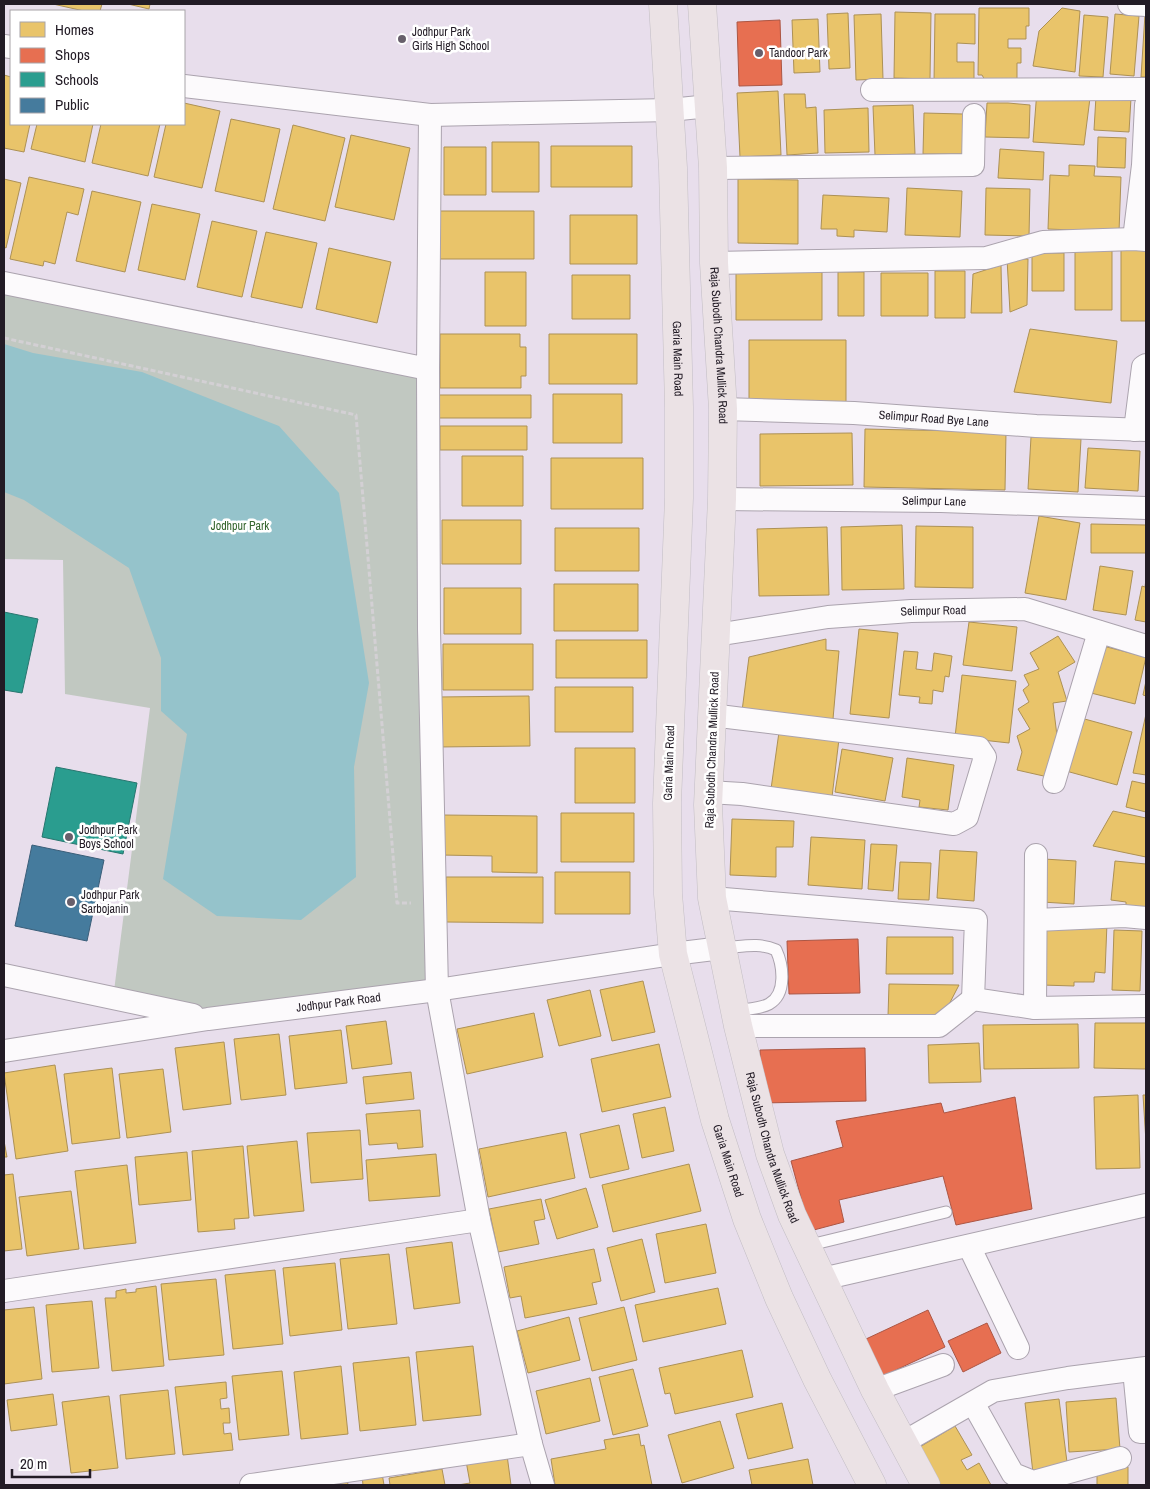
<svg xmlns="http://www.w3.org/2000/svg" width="1150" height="1489" font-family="'Archivo Narrow',sans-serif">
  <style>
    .green { fill: #c1c8c1 }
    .water { fill: #95c3cb }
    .homes { fill: #e9c46a; stroke: #ad9155 }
    .shops { fill: #e76f51; stroke: #ac5644 }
    .schools { fill: #2a9d8f; stroke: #28766f }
    .public { fill: #457b9d; stroke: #3a5e79 }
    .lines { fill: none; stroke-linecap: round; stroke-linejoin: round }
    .lane-casing { stroke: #aba3ae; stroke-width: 13 }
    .street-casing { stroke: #aba3ae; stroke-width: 24 }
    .primary-casing { stroke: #c2bdc4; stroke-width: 29 }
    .path { stroke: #d3d0d4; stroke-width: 3; stroke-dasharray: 5 2.5; stroke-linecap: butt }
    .lane { stroke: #fcfafc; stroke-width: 11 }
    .street { stroke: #fcfafc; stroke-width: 22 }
    .primary { stroke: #ebe2e5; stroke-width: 28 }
    .poi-dot { fill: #675f6b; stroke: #fff; stroke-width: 2 }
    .labels { text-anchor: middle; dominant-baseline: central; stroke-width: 5; stroke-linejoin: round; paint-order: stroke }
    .poi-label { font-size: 12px; fill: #221b25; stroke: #fff; text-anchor: start }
    .street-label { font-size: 12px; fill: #221b25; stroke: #fff }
    .park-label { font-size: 12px; fill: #34652e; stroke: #fff }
  </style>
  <rect width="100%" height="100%" fill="#e8deec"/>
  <path class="green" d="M4,291L421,377L429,985L210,1012L114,991L150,708L65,694L63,560L4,559Z"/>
  <path class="water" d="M4,344L33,353L142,372L279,426L339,493L369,683L354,767L356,877L301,920L217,916L163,879L187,734L161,711V658L129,568L24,500L4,492Z"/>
  <path class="homes" d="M53,4H102L100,11H84Z
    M128,4H150L149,9Z
    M979,8H1029V26H1026V39H1008V48H1021V63H1017V79L986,82L982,75H978Z
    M1062,8L1080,11L1075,72L1033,66L1039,31Z
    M895,12L931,13L930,79L894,78Z
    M848,13L850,68L829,69L827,14Z
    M881,14L883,79L856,80L854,15Z
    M935,14H975V44L957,43V62H974V83L934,82Z
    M1115,14L1139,16L1134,76L1110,74Z
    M1145,14H1146V77H1141Z
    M1084,15L1108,17L1103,77L1079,76Z
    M818,19L820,72L794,73L792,20Z
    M4,75L11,77V124H30L24,152L4,148Z
    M1037,90L1090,98L1084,145L1033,142Z
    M778,91L781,155L740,157L737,93Z
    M784,94H805L806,108L816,107L818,153L787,155Z
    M1096,96L1131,98L1129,132L1094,130Z
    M184,103L220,111L202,188L154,177L166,124H184Z
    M987,103H1008L1030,105L1029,138L985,137Z
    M913,105L915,154L875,155L873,106Z
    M868,108L869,152L825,153L824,110Z
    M924,113L963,114V154H923Z
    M231,119L280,129L264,202L215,191Z
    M37,124H93L85,162L31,149Z
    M101,124H160L148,176L92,163Z
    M293,125L345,138L325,221L273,209Z
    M351,135L410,148L394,220L335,207Z
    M1098,137L1126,138L1125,168L1097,167Z
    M492,142H539V192H492Z
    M551,146H632V187H551Z
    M444,147H486V195H444Z
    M1000,149L1044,152L1043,180L998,178Z
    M1069,165L1095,166L1094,176L1121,177L1119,232L1048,229L1050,175L1069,176Z
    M29,177L84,189L78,215L67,212L55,264L44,261L43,266L10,259Z
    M4,179L21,183L6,248L4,247Z
    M738,179L798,180V244L738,243Z
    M907,188L962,191L960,237L905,235Z
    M986,188L1030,189L1029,236L985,235Z
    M92,191L141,202L125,272L76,261Z
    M823,195L889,198L887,232L854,230V237L837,236V229H821Z
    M152,204L200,214L185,280L138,270Z
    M438,211H534V259H438Z
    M570,215H637V264H570Z
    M212,221L257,231L242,297L197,287Z
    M266,232L317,243L302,308L251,297Z
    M329,248L391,262L377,323L316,309Z
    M1075,249H1112V310H1075Z
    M1121,250H1146V321H1121Z
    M1032,253H1064V291H1032Z
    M1007,259H1028L1027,305L1010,312Z
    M1001,265L1002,313H971L973,274Z
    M935,271H965V318H935Z
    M485,272H526V326H485Z
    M736,272H822V320H736Z
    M838,272H864V316H838Z
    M881,273H928V316H881Z
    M572,275H630V319H572Z
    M1030,329L1117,341L1111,403L1014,392Z
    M440,334H520V347H526V376H521V388H440Z
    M549,334H637V384H549Z
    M749,340H846V404H749Z
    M553,394H622V443H553Z
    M439,395H531V418H439Z
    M440,426H527V450H440Z
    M865,429L1006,432L1005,490L864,487Z
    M852,433L853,485L760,486V434Z
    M1031,437L1081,439L1078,492L1028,489Z
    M1088,448L1140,451L1138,491L1085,488Z
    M462,456H523V506H462Z
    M551,458H643V509H551Z
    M1039,516L1080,523L1066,600L1025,593Z
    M442,520H521V564H442Z
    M1091,524L1146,525V553H1091Z
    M902,525L904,589L842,590L841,527Z
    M916,526L973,527V588L915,587Z
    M827,527L829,595L759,596L757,529Z
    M555,528H639V571H555Z
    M1100,566L1133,571L1126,615L1093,610Z
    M1146,579V622L1135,620L1142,586L1145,587Z
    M554,584H638V631H554Z
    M444,588H521V634H444Z
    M969,622L1017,627L1012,671L963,665Z
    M859,629L898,633L889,718L850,714Z
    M1058,636L1075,662L1058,672L1067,701L1053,703L1057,736L1048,777L1017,770L1022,752L1017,736L1030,729L1018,709L1029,702L1023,690L1029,685L1024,675L1039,669L1030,653Z
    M826,639V650L839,651L833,719L742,711L749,657Z
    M556,640H647V678H556Z
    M443,644H533V690H443Z
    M1103,646L1146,657L1135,704L1091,693Z
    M904,651L918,652L916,669L932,671L934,653L952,656L949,677L945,676L943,692L933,690L932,704L919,703L920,697L899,695Z
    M962,675L1016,681L1009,743L955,737Z
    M1146,681V696L1143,695Z
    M555,687H633V732H555Z
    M529,696L530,746L437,747V697Z
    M1146,714V775L1133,773Z
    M1081,718L1132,732L1117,785L1066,771Z
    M779,732L839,739L832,797L771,789Z
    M575,748H635V803H575Z
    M842,749L893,758L885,801L835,792Z
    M907,758L954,765L948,810L919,807L920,800L902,797Z
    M1132,781L1146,784V812L1126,807Z
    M1113,811L1146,818V857L1093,846Z
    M561,813H634V862H561Z
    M442,815L537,816V873L492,872V856L441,855Z
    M732,819L794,821L793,847H776V877L730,875Z
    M811,837L865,840L862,889L808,885Z
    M871,844L897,845L893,891L868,889Z
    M940,850L977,852L974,901L937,898Z
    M1044,859L1076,861L1074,904L1042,902Z
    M1115,861L1146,864V910L1126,908V902L1111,900Z
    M900,862L931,863L929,900L898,899Z
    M555,872H630V914H555Z
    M446,877H543V923L446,922Z
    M1044,921L1107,923L1105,973L1095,972L1094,982H1074V986L1042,985Z
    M1114,930L1142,931L1140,991L1112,990Z
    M887,937H953V974H886Z
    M643,981L655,1032L612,1041L600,990Z
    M889,984L959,985L943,1016H888Z
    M590,990L601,1036L559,1046L547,1000Z
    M534,1013L543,1057L467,1074L457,1029Z
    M386,1021L392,1064L352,1069L346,1026Z
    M1095,1023H1146V1069L1094,1068Z
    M1078,1024L1079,1068L984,1069L983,1025Z
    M341,1030L347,1083L295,1089L289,1036Z
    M279,1034L286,1095L241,1100L234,1039Z
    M224,1042L231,1104L183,1110L175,1048Z
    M979,1043L981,1082L929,1083L928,1045Z
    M659,1044L671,1097L602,1112L591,1059Z
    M55,1065L68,1151L16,1159L4,1073Z
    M112,1068L120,1138L72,1144L64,1074Z
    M163,1069L171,1132L127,1138L119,1074Z
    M411,1072L414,1099L366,1104L363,1077Z
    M1138,1095L1140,1168L1096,1169L1094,1097Z
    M1143,1095H1146V1142Z
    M665,1107L674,1151L642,1158L633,1114Z
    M420,1110L423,1147L398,1149L397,1143L369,1145L366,1114Z
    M619,1125L629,1169L590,1178L580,1134Z
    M360,1130L363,1179L311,1183L307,1133Z
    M566,1132L575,1178L488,1197L479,1149Z
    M4,1141L7,1157H4Z
    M297,1141L304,1211L254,1216L247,1146Z
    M243,1146L249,1218L234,1219L235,1229L198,1232L192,1151Z
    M187,1152L191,1200L139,1205L135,1157Z
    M436,1154L440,1196L369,1201L366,1160Z
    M689,1164L701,1211L613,1232L602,1185Z
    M127,1165L136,1243L84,1249L75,1171Z
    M13,1174L22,1249L4,1251V1175Z
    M586,1188L598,1227L557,1239L545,1200Z
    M71,1191L79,1249L27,1256L19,1197Z
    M541,1199L545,1219L534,1221L539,1244L498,1252L489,1209Z
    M706,1224L716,1273L665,1283L656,1234Z
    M642,1239L655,1292L621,1301L607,1248Z
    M452,1242L460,1303L414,1309L406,1248Z
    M594,1249L601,1281L592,1283L597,1304L525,1318L521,1296L510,1298L504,1267Z
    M389,1254L397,1324L348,1329L340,1259Z
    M335,1263L342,1330L290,1336L283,1268Z
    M275,1270L283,1344L233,1349L225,1275Z
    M216,1279L224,1355L169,1360L161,1284Z
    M156,1286L164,1366L112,1371L105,1298H116V1291L126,1289V1293L136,1292V1289Z
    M718,1288L726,1324L643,1342L635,1305Z
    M92,1301L99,1368L52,1372L46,1305Z
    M34,1307L42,1379L4,1384V1310Z
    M624,1307L637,1360L592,1371L579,1318Z
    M569,1317L580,1360L528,1373L517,1331Z
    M473,1346L481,1415L423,1421L416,1352Z
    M742,1350L753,1397L675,1414L670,1393L665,1394L659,1368Z
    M409,1357L416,1425L360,1431L353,1363Z
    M341,1366L348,1434L301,1439L294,1372Z
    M633,1369L648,1426L613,1435L599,1377Z
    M282,1371L289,1435L239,1440L232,1376Z
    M590,1378L600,1421L546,1434L536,1391Z
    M226,1382L227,1398L220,1399L221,1409L229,1408L230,1423H223L224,1434L231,1433L233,1450L183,1455L175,1387Z
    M168,1390L175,1454L126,1459L120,1395Z
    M53,1394L57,1425L11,1431L7,1400Z
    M109,1396L118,1468L71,1473L62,1402Z
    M1116,1398L1120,1449L1069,1452L1066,1402Z
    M1059,1399L1068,1470L1033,1473L1025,1403Z
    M782,1403L793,1448L748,1459L736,1414Z
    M720,1421L734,1468L682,1483L668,1435Z
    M955,1426L972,1455L961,1460L967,1470L979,1463L991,1485H933L913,1451Z
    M639,1434L641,1446L644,1445L652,1485H555L551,1459L606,1449L604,1440Z
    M507,1455L511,1485H458L470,1483L466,1461Z
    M808,1459L813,1485H752L749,1470Z
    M1097,1467H1128V1485H1097Z
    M442,1469L445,1485H390L389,1478Z
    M382,1473L384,1485H363L362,1476Z
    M347,1478L348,1485H330V1480Z"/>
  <path class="shops" d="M780,20L782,85L739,86L737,22Z
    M858,939L860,993L789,994L787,941Z
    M865,1048L866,1101L761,1103L760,1050Z
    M1015,1097L1032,1209L956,1225L943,1176L839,1200L844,1222L810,1231L791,1161L843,1147L836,1121L941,1103L944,1113Z
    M928,1310L945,1347L883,1376L866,1339Z
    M987,1323L1001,1353L963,1372L948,1341Z"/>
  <path class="schools" d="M4,612L38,619L22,693L4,690Z
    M56,767L137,783L123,854L42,837Z"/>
  <path class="public" d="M32,845L104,860L87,941L15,926Z"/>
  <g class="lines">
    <g class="lane-casing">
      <path id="lane" d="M722,948C741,947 759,942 776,950C783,965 787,994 769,1004C760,1009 745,1009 735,1011
        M806,1246L946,1212"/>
    </g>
    <g class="street-casing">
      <g id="street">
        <path d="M1129,4L1146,5"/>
        <path d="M4,46L11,47"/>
        <path d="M184,86L430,115L670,110L709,106"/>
        <path d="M872,90L1146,89"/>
        <path d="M713,168L973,165L974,115"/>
        <path d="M1134,239L1143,165L1146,105"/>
        <path d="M714,263L986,258L1043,242L1134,239L1146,240"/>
        <path d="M4,283L428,369L430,115"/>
        <path d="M428,369L429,629L437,990L479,1220L531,1444L543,1485"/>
        <path id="s1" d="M723,409L854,413L1036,426L1146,430"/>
        <path d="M1135,430L1143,367L1146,365"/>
        <path id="s2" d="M722,499L941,501L1146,508"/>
        <path id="s3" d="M716,635L828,617L911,611L1025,609L1146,646"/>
        <path d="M1054,782L1099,632"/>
        <path d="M708,792L742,794L954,824L967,817L985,757L979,748L711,715"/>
        <path d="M712,898L976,920L973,999L1035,1008L1146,1006"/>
        <path d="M1036,920L1124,916L1146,918"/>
        <path d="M4,975L193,1015"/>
        <path d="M1035,1008L1036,855"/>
        <path d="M738,1026H939L973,999"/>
        <path id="s4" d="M4,1051L208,1019L437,990L673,954L722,948"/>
        <path d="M969,1246L1018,1348"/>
        <path d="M822,1279L1146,1205"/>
        <path d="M4,1291L479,1220"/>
        <path d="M1134,1370L1140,1432H1146"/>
        <path d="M875,1390L943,1365"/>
        <path d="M973,1403L1013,1474L1033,1482L1120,1458"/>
        <path d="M904,1442L993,1391L1068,1378L1146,1368"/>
        <path d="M251,1485L531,1444"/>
      </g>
    </g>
    <g class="primary-casing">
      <g id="primary">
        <path id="s5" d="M663,4L673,168L679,407V498L667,803L668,894L673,954L715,1120L747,1219L779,1298L817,1379L872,1485"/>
        <path id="s6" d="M702,4L713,168L714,263L723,409L722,499L708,805L712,898L738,1026L770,1154L792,1215L875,1390L926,1485"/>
      </g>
    </g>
    <path class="path" d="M4,338L356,415L397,903H411"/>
    <use href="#lane" class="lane"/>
    <use href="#street" class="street"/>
    <use href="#primary" class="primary"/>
  </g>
  <g class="poi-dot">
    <circle cx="402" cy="39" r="5"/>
    <circle cx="759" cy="53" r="5"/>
    <circle cx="69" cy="837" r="5"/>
    <circle cx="71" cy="902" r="5"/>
  </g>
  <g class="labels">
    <g class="poi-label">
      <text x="412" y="32">Jodhpur Park<tspan x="412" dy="14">Girls High School</tspan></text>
      <text x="769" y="53">Tandoor Park</text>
      <text x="79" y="830">Jodhpur Park<tspan x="79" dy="14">Boys School</tspan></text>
      <text x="81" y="895">Jodhpur Park<tspan x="81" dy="14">Sarbojanin</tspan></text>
    </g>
    <g class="street-label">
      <text stroke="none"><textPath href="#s6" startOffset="342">Raja Subodh Chandra Mullick Road</textPath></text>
      <text stroke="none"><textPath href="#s5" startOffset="355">Garia Main Road</textPath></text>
      <text stroke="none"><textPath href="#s1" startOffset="211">Selimpur Road Bye Lane</textPath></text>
      <text stroke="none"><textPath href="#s2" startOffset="212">Selimpur Lane</textPath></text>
      <text stroke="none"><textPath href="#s3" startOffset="219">Selimpur Road</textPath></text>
      <text transform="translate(712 750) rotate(-88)">Raja Subodh Chandra Mullick Road</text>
      <text transform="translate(669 763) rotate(-88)">Garia Main Road</text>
      <text stroke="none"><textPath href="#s4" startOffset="338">Jodhpur Park Road</textPath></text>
      <text stroke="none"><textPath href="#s6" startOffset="1152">Raja Subodh Chandra Mullick Road</textPath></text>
      <text stroke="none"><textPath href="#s5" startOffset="1165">Garia Main Road</textPath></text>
    </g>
    <g class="park-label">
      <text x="240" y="526">Jodhpur Park</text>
    </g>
  </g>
  <rect width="1150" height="1489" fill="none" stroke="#221b25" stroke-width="10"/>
  <rect x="10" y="10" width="175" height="115" fill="#ffffff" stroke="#a7a4a8"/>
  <rect x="20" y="22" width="25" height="15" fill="#e9c46a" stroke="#a7a4a8"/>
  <text x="55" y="35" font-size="15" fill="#221b25">Homes</text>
  <rect x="20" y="48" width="25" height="15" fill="#e76f51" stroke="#a7a4a8"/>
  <text x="55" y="60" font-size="15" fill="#221b25">Shops</text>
  <rect x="20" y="72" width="25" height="15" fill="#2a9d8f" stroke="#a7a4a8"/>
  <text x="55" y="85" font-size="15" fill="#221b25">Schools</text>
  <rect x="20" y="98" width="25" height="15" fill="#457b9d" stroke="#a7a4a8"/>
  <text x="55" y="110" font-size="15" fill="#221b25">Public</text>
  <path d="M12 1469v8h78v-8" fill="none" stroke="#221b25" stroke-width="2.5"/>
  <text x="20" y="1469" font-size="15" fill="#221b25" stroke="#ffffff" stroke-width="4" paint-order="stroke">20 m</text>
</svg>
